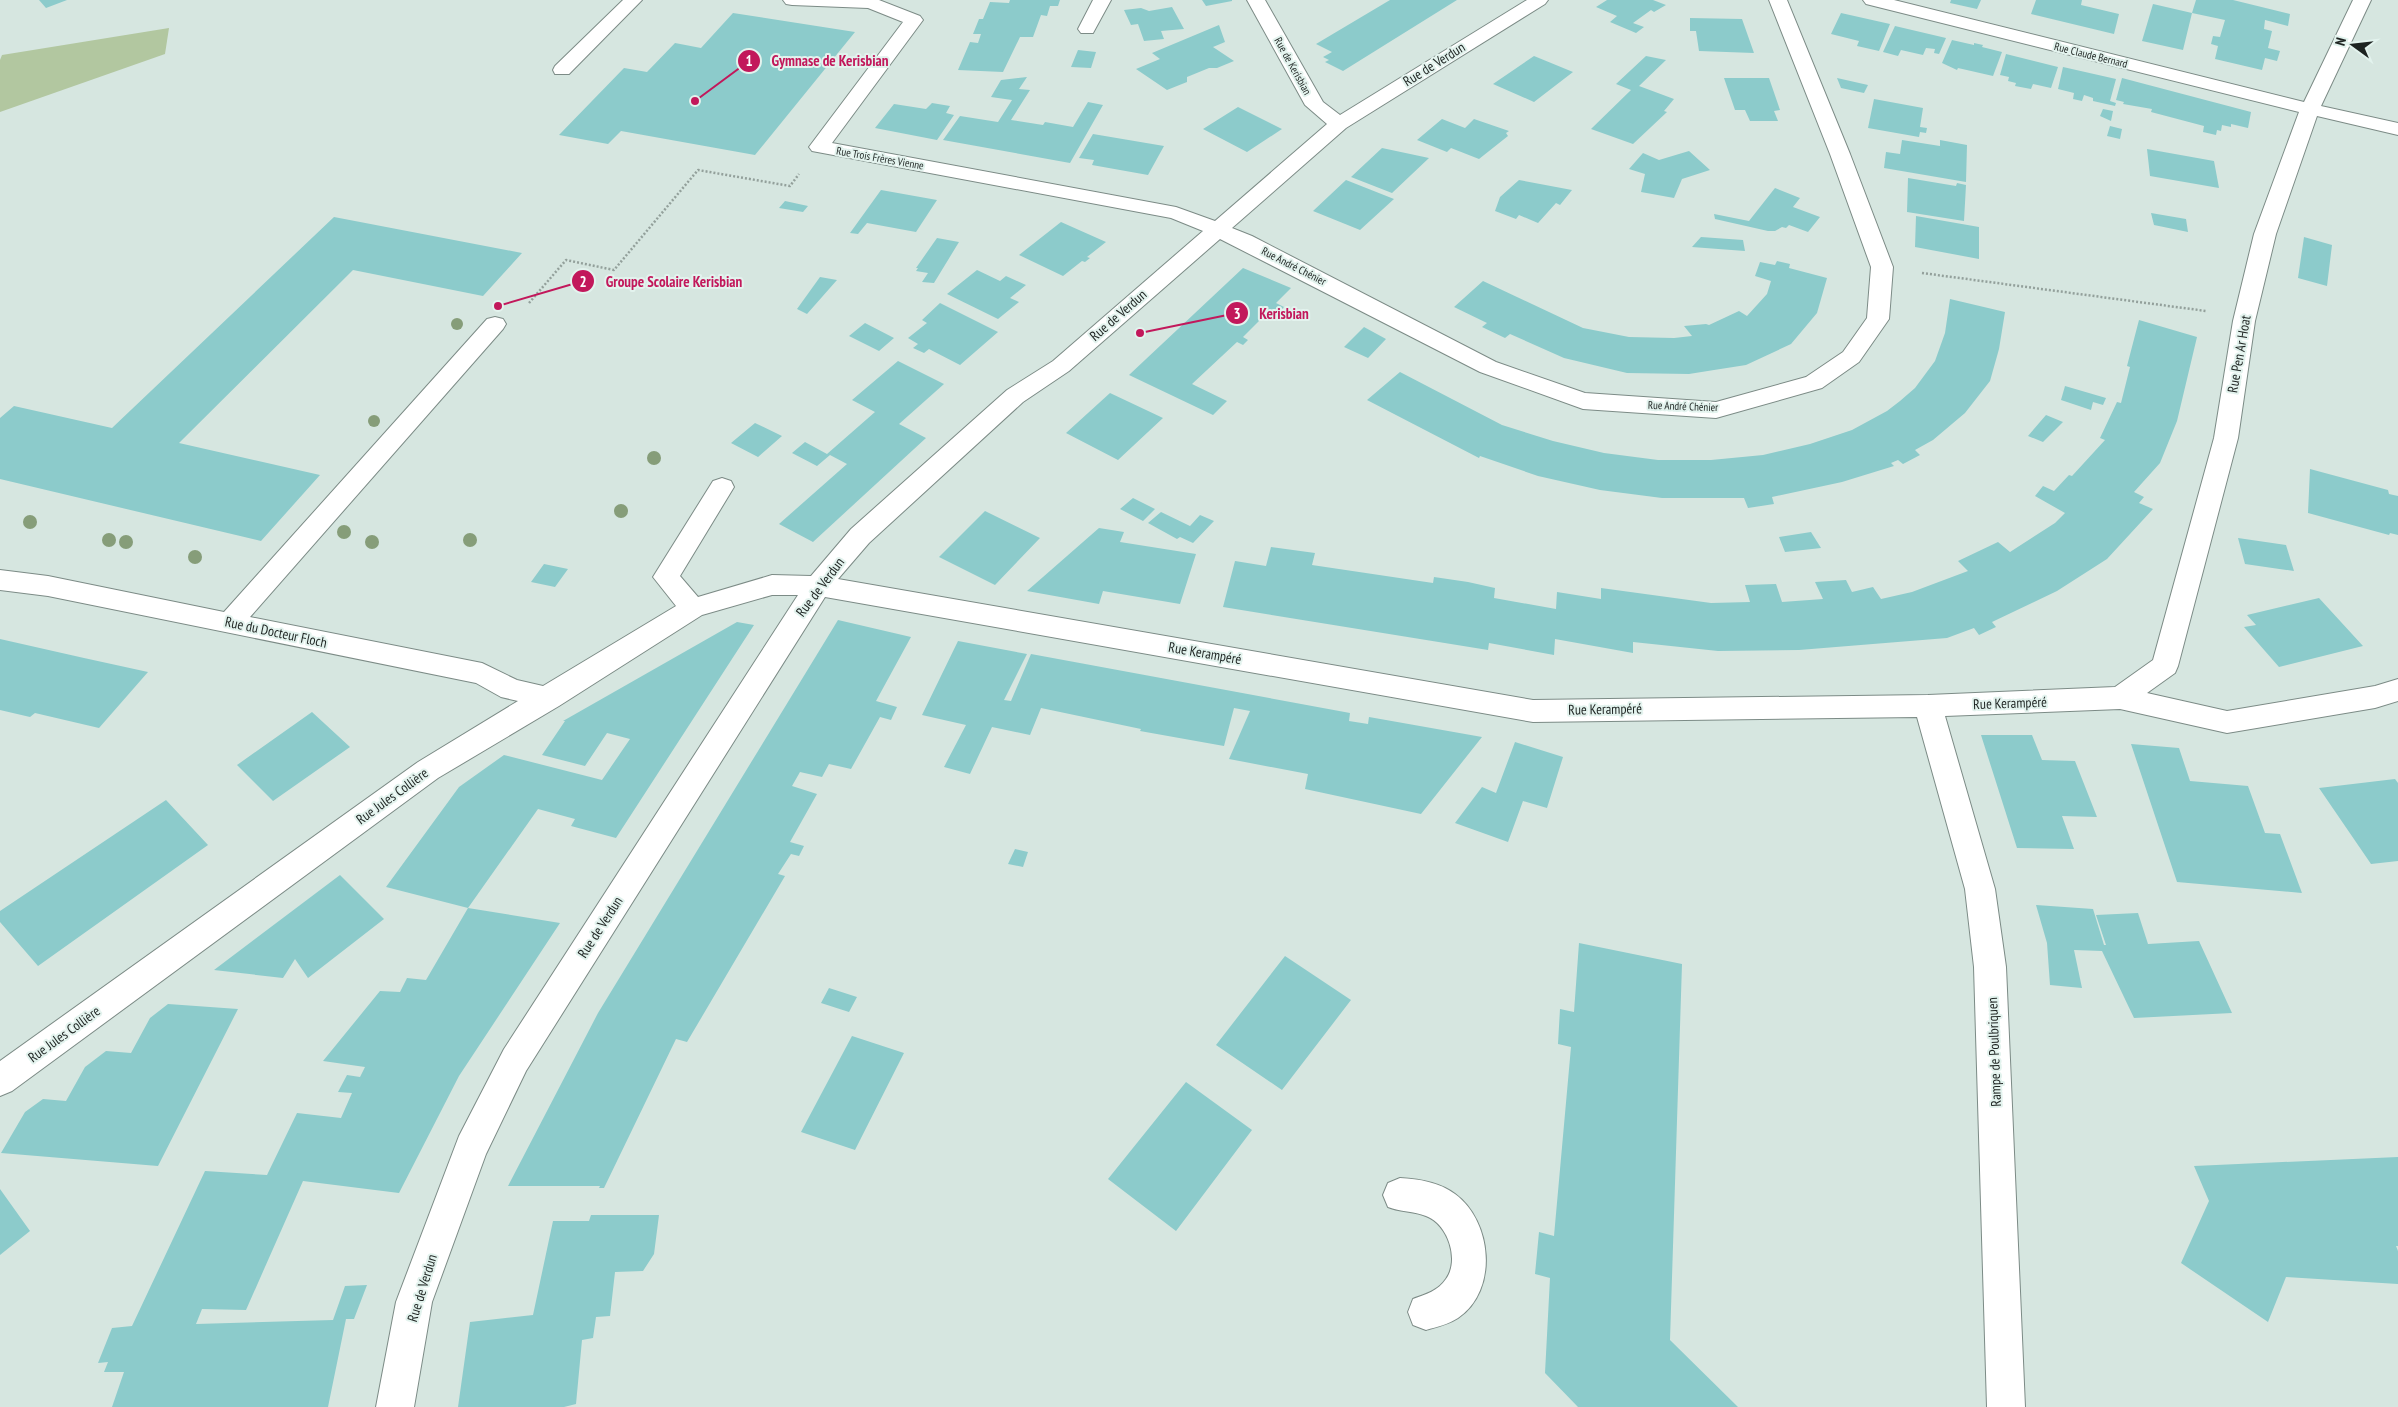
<svg xmlns="http://www.w3.org/2000/svg" width="2398" height="1407" font-family="'PT Sans Narrow',sans-serif">
  <style>
    .green { fill: #b2c7a0 }
    .building { fill: #8ccbcb }
    .lines { fill: none; stroke-linecap: round; stroke-linejoin: round }
    .minor-casing { stroke: #7c8b86; stroke-width: 2 }
    .path { stroke: #93a09b; stroke-width: 2.5; stroke-dasharray: 2 2; stroke-linecap: butt }
    .minor { fill: #fff; fill-rule: evenodd }
    .tree { fill: #869d79 }
    .labels { text-anchor: middle; dominant-baseline: central; stroke-width: 4; stroke-linejoin: round; paint-order: stroke }
    .far-street-label { font-size: 11px; fill: #1e2422; stroke: #e3f3ee }
    .street-label { font-size: 14px; fill: #1e2422; stroke: #e3f3ee }
    .leader { fill: none; stroke: #c2185b; stroke-width: 2 }
    .callout-dot { fill: #c2185b; stroke: #e3f3ee; stroke-width: 2 }
    .mark-label { font-size: 15px; text-anchor: middle; font-weight: bold; fill: #fff }
    .callout-label { font-size: 15px; text-anchor: middle; font-weight: bold; fill: #c2185b; stroke: #e3f3ee; stroke-width: 4; stroke-linejoin: round; paint-order: stroke }
  </style>
  <rect width="100%" height="100%" fill="#d6e6e0"/>
  <path class="green" d="M169,28L165,54L0,112V60L2,55Z"/>
  <path class="building" d="M39,0H67L46,8Z
    M1010,0H1060L1058,6H1050L1047,16L1041,15L1033,37H1020L1003,72L958,70L970,42L978,43L981,34H973L979,19H983L990,2L1009,3Z
    M1202,0H1232V1L1206,6Z
    M1390,0H1457L1343,71L1325,62L1329,60L1323,57L1332,52L1316,44Z
    M1607,0H1653L1666,5L1654,12L1651,10L1633,23L1644,27L1636,33L1610,22L1617,16L1596,7Z
    M1951,0H1981L1977,9L1950,3Z
    M2036,0H2082L2081,5L2119,14L2114,34L2031,14Z
    M2196,0H2233L2290,14L2288,26L2265,20L2264,29L2272,31L2268,48L2280,51L2277,61L2265,58L2262,70L2215,59L2218,46L2211,44L2213,36L2220,37L2225,20L2192,13Z
    M2153,4L2192,13L2183,50L2142,41Z
    M1172,7L1184,29L1161,31L1164,39L1144,41L1138,24L1131,25L1124,10L1141,8L1149,11Z
    M733,13L855,32L755,155L621,131L608,144L559,135L624,68L647,72L675,43L701,48Z
    M1841,13L1890,24L1879,51L1857,46L1859,41L1831,34Z
    M1690,18L1742,19L1754,53L1699,51L1696,31H1690Z
    M1219,25L1225,42L1213,47L1234,61L1217,68H1209L1187,77V82L1167,90L1136,69L1160,59L1152,53Z
    M1895,26L1946,38L1939,54L1934,53L1935,49L1926,48L1923,55L1901,50L1898,56L1883,52Z
    M1952,40L1974,45V43L1983,45L1982,47L2002,52L1993,76L1958,68L1957,70L1942,63Z
    M1078,50L1096,52L1091,68L1071,67Z
    M2006,54L2058,67L2051,88L2033,84L2031,89L2015,86L2016,83L2008,81L2009,77L2000,75Z
    M1534,56L1573,72L1534,102L1493,84Z
    M1646,56L1666,60L1639,86L1674,99L1664,111L1667,112L1633,144L1591,129L1631,90L1616,84Z
    M2063,67L2116,79L2110,101L2116,103L2115,106L2093,101V98L2084,95L2082,101L2073,99L2074,93L2058,89Z
    M1027,77L1019,89L1030,90L1011,120L1043,125L1045,122L1073,127L1088,102L1103,105L1070,163L943,140L960,116L998,122L1012,100L991,97L1001,80Z
    M1724,78H1769L1780,110L1774,111L1778,121H1750L1745,110H1735Z
    M1837,78L1868,85L1864,93L1841,88Z
    M2122,78L2251,112L2248,128L2231,124V127L2222,125L2221,131L2217,130L2216,135L2203,132L2204,126L2151,112L2152,109L2123,104L2124,102L2116,100Z
    M1874,99L1923,108L1920,127L1927,128L1926,133L1920,132L1919,137L1868,128Z
    M932,103L950,106L946,113L954,115L937,140L875,128L894,104L926,109Z
    M1238,107L1282,129L1247,152L1203,129Z
    M2103,109L2113,111L2111,121L2100,116Z
    M1442,119L1465,128L1474,119L1509,131L1506,133L1508,136L1479,159L1451,148L1447,152L1417,140Z
    M2110,126L2122,129L2120,139L2107,136Z
    M1093,134L1164,146L1148,175L1092,165L1094,160L1079,158Z
    M1902,140L1940,146V140L1967,145L1966,182L1884,168L1886,152L1900,154Z
    M1382,148L1429,158L1392,193L1351,177Z
    M2147,149L2214,161L2219,188L2150,176Z
    M1689,151L1710,170L1682,179L1674,198L1641,192L1645,174L1629,169L1643,153L1659,160Z
    M1908,178L1956,186L1957,183L1966,185L1964,221L1907,212Z
    M1346,180L1394,199L1360,230L1313,211Z
    M1519,180L1572,190L1560,205L1556,203L1538,223L1519,215L1516,219L1495,211L1500,197Z
    M1775,188L1800,198L1793,207L1820,217L1808,232L1789,225L1786,228L1782,227L1775,231H1768L1715,219L1714,214L1749,221Z
    M881,190L937,200L916,232L867,223L858,234L850,233Z
    M785,201L808,206L803,212L779,208Z
    M2151,213L2186,219L2188,232L2154,225Z
    M1916,216L1979,227V259L1915,247Z
    M334,217L522,253L483,296L353,270L179,443L320,475L261,541L0,479V418L14,406L112,428Z
    M1061,222L1106,242L1087,257L1090,258L1085,262L1082,261L1063,276L1019,255Z
    M1701,237L1743,240L1745,251L1692,247Z
    M2304,237L2332,245L2327,286L2298,278Z
    M937,238L959,242L934,283L922,282L928,273L916,271L918,268H916Z
    M1777,261L1790,264L1789,268L1827,278L1817,313L1791,344L1746,365L1714,370L1689,374L1627,373L1564,358L1510,334L1505,338L1482,327L1487,323L1454,307L1483,281L1583,328L1629,337L1674,338L1692,336L1684,326L1706,324L1709,325L1739,311L1747,316L1767,294L1771,281L1755,276L1760,262L1775,265Z
    M1243,268L1291,288L1276,303L1284,307L1276,315L1268,312L1243,337L1248,340L1243,345L1237,342L1192,384L1227,401L1213,415L1129,375Z
    M977,270L1000,281L1006,276L1026,285L1010,298L1019,302L998,319L947,294Z
    M820,277L837,280L807,314L797,309Z
    M1950,299L2005,312L1999,349L1990,381L1965,413L1933,440L1915,450L1920,455L1903,464L1898,460L1891,463L1894,466L1842,482L1772,497L1774,504L1748,508L1744,498H1662L1600,490L1538,476L1480,456L1479,458L1367,400L1400,372L1502,425L1553,441L1604,453L1658,460H1711L1763,455L1810,444L1852,430L1887,411L1900,401L1915,388L1935,361L1945,333Z
    M940,303L998,332L960,365L929,349L924,353L913,348L918,344L908,338L927,323L922,320Z
    M2139,320L2197,337L2177,421L2160,463L2134,492L2144,497L2139,503L2153,509L2107,559L2057,591L1992,622L1996,627L1979,635L1974,628L1947,638L1799,650L1718,651L1633,642V653L1555,639L1554,655L1489,643L1488,650L1223,607L1235,561L1266,566L1271,547L1315,553L1312,565L1433,583L1434,577L1468,582L1495,588L1494,598L1556,609L1557,592L1601,599V588L1711,603L1750,602L1745,585L1776,584L1782,602L1823,599L1815,582L1846,580L1852,592L1873,587L1881,599L1912,592L1968,571L1958,561L1998,542L2010,552L2055,523L2065,513L2035,496L2043,486L2054,491L2069,475L2072,476L2105,440L2100,438L2117,402L2121,403L2130,367L2127,366Z
    M865,323L894,338L879,351L849,336Z
    M1364,327L1386,339L1368,358L1344,347Z
    M898,361L944,384L899,424L926,438L813,542L779,524L847,464L830,455L817,466L792,453L805,442L827,454L875,412L852,400Z
    M2065,386L2106,398L2103,405L2093,402L2091,410L2061,400Z
    M1110,393L1163,418L1118,460L1066,433Z
    M2046,415L2063,422L2043,442L2028,436Z
    M755,423L782,436L758,457L731,443Z
    M2310,469L2388,490L2389,494L2398,496V535L2390,533L2389,535L2308,513Z
    M1133,498L1155,509L1143,521L1120,509Z
    M985,511L1040,538L995,585L939,557Z
    M1161,512L1190,526L1200,515L1214,521L1193,543L1180,537L1177,539L1148,523Z
    M1099,528L1124,532L1120,542L1196,554L1180,604L1103,591L1099,604L1027,591Z
    M1811,532L1821,548L1785,552L1779,537Z
    M2238,538L2286,545L2294,571L2245,564Z
    M544,564L568,569L555,587L531,582Z
    M2319,598L2363,646L2279,667L2244,627L2256,625L2247,615Z
    M838,620L911,637L876,701L897,707L891,720L880,717L851,769L829,764L822,777L800,772L792,786L817,794L790,842L804,846L799,856L791,854L778,874L785,876L687,1042L676,1039L604,1188H599L600,1186H508L598,1013Z
    M737,622L754,625L616,838L571,826L575,819L538,809L468,908L386,887L459,787L504,755L602,780L630,739L607,733L585,766L542,755L565,721H563Z
    M0,639L84,658L148,672L99,728L35,713L30,717L0,710Z
    M958,641L1027,654L1004,700L1011,701L1031,654L1350,713L1349,721L1368,724L1369,717L1482,737L1421,814L1305,789L1308,774L1229,759L1250,711L1234,708L1224,746L1140,731L1141,729L1041,708L1030,735L992,727L970,774L944,767L966,725L922,715Z
    M312,712L350,747L273,801L237,765Z
    M1981,735H2032L2042,760L2075,761L2097,817L2062,816L2074,849L2017,848Z
    M1515,742L1563,757L1547,808L1523,801L1508,842L1455,823L1482,787L1496,793Z
    M2131,744L2179,748L2190,781L2248,786L2265,833L2280,834L2302,893L2177,882Z
    M2395,779L2398,783V861L2371,864L2319,788Z
    M166,800L208,845L38,966L0,922V911Z
    M1015,849L1028,852L1023,867L1008,864Z
    M340,875L384,919L308,978L295,959L283,978L214,970Z
    M2036,905L2093,909L2104,945H2106L2096,915L2138,913L2148,944L2199,941L2232,1013L2134,1018L2102,951L2074,950L2082,988L2050,985L2047,943Z
    M468,908L560,923L459,1076L399,1193L303,1181L246,1310L202,1309L196,1324L333,1320L345,1286L367,1285L354,1319H346L328,1407H112L124,1372H104L108,1362L98,1363L112,1328L132,1326L205,1171L267,1175L297,1113L341,1118L352,1093L338,1092L347,1075L360,1077L365,1067L323,1061L380,991L400,992L407,978L426,980Z
    M1579,943L1682,964L1670,1340L1738,1407H1578L1545,1373L1550,1278L1535,1274L1539,1232L1554,1236L1571,1047L1558,1044L1560,1009L1574,1012Z
    M1285,956L1351,1000L1282,1090L1216,1045Z
    M829,988L857,997L849,1012L821,1003Z
    M168,1004L238,1009L158,1166L1,1153L25,1112L43,1099L66,1101L85,1067L106,1051L131,1053L150,1018Z
    M852,1036L904,1053L855,1150L801,1132Z
    M1186,1082L1252,1130L1176,1231L1108,1179Z
    M2398,1157V1246H2396L2398,1251V1284L2286,1277L2268,1322L2181,1263L2209,1201L2194,1166Z
    M0,1189L30,1231L0,1255Z
    M591,1215H659L654,1254L643,1271L615,1272L610,1316L596,1317L593,1338L582,1340L576,1404L564,1407H458L470,1322L533,1315L553,1221H589Z"/>
  <g class="lines">
    <g class="minor-casing">
      <path id="minor" d="M623,0H642L569,74H555L553,70L555,66Z
        M783,0H879L920,16L923,20L832,143L1176,207L1215,221L1327,124L1305,105L1247,0H1265L1323,102L1340,115L1527,0H1548L1545,4L1346,128L1232,228L1252,236L1496,362L1585,393L1716,402L1806,377L1843,352L1867,318L1871,267L1830,154L1769,0H1787L1850,154L1893,267L1889,319L1859,362L1822,388L1716,418L1583,409L1480,372L1220,239L1069,371L1023,402L869,543L838,579L1533,700L1928,695L2115,687L2153,660L2214,438L2233,321L2254,234L2299,112L1866,4L1863,0H1894L2304,102L2353,0H2371L2321,106L2398,123V135L2317,116L2276,234L2255,321L2238,438L2178,666L2175,673L2147,693L2227,711L2375,686L2398,679V701L2375,708L2227,733L2120,709L1945,716L1995,889L2006,967L2025,1407H1987L1974,967L1965,889L1917,717L1533,722L825,597L526,1071L486,1154L432,1302L414,1407H376L396,1302L459,1136L504,1049L798,595H772L702,615L559,706L438,778L12,1091L0,1096V1061L418,762L518,701L501,697L476,683L48,596L0,590V570L48,576L224,612L487,319L495,317L503,319L506,324L503,329L250,617L482,663L517,680L543,686L676,606L653,577L713,481L722,478L731,481L734,487L680,576L698,597L772,575L811,576L851,529L1007,390L1053,361L1203,231L1171,218L812,151L809,147L812,143L903,22L868,8L792,5L786,4Z
        M1093,0H1111L1093,33H1081L1078,29Z
        M1400,1178C1419,1179 1439,1182 1455,1194C1492,1221 1499,1290 1458,1318C1449,1324 1437,1327 1426,1330L1413,1325L1408,1312L1413,1299C1426,1294 1438,1291 1446,1279C1460,1260 1448,1224 1426,1216C1414,1211 1400,1212 1388,1207L1383,1195L1388,1183Z"/>
    </g>
    <path class="path" d="M1922,273L2206,311
      M529,303L566,260L614,270L698,170L790,186L799,174"/>
    <use href="#minor" class="minor"/>
  </g>
  <g class="tree">
    <circle cx="457" cy="324" r="6"/>
    <circle cx="374" cy="421" r="6"/>
    <circle cx="654" cy="458" r="7"/>
    <circle cx="621" cy="511" r="7"/>
    <circle cx="30" cy="522" r="7"/>
    <circle cx="344" cy="532" r="7"/>
    <circle cx="109" cy="540" r="7"/>
    <circle cx="470" cy="540" r="7"/>
    <circle cx="126" cy="542" r="7"/>
    <circle cx="372" cy="542" r="7"/>
    <circle cx="195" cy="557" r="7"/>
  </g>
  <g class="labels">
    <g class="far-street-label">
      <text transform="translate(2091 55) rotate(14)">Rue Claude Bernard</text>
      <text transform="translate(1293 66) rotate(61)">Rue de Kerisbian</text>
      <text transform="translate(880 158) rotate(10)">Rue Trois Frères Vienne</text>
      <text transform="translate(1294 266) rotate(27)">Rue André Chénier</text>
      <text transform="translate(1683 406) rotate(2)">Rue André Chénier</text>
    </g>
    <g class="street-label">
      <text transform="translate(1434 64) rotate(-32)">Rue de Verdun</text>
      <text transform="translate(1118 315) rotate(-41)">Rue de Verdun</text>
      <text transform="translate(2239 354) rotate(-80)">Rue Pen Ar Hoat</text>
      <text transform="translate(820 587) rotate(-53)">Rue de Verdun</text>
      <text transform="translate(276 632) rotate(12)">Rue du Docteur Floch</text>
      <text transform="translate(1205 653) rotate(10)">Rue Kerampéré</text>
      <text transform="translate(2010 703) rotate(-2)">Rue Kerampéré</text>
      <text transform="translate(1605 709) rotate(-1)">Rue Kerampéré</text>
      <text transform="translate(392 796) rotate(-36)">Rue Jules Collière</text>
      <text transform="translate(600 927) rotate(-57)">Rue de Verdun</text>
      <text transform="translate(64 1034) rotate(-36)">Rue Jules Collière</text>
      <text transform="translate(1994 1052) rotate(-92)">Rampe de Poulbriquen</text>
      <text transform="translate(422 1288) rotate(-73)">Rue de Verdun</text>
    </g>
  </g>
  <path class="leader" d="M695 101L749 61M498 306L583 281M1140 333L1237 313"/>
  <g class="callout-dot">
    <circle cx="695" cy="101" r="5"/>
    <circle cx="498" cy="306" r="5"/>
    <circle cx="1140" cy="333" r="5"/>
    <circle cx="749" cy="61" r="12"/>
    <circle cx="583" cy="281" r="12"/>
    <circle cx="1237" cy="313" r="12"/>
  </g>
  <g class="mark-label">
    <text x="749" y="66">1</text>
    <text x="583" y="287">2</text>
    <text x="1237" y="319">3</text>
  </g>
  <g class="callout-label">
    <text x="830" y="66">Gymnase de Kerisbian</text>
    <text x="674" y="287">Groupe Scolaire Kerisbian</text>
    <text x="1284" y="319">Kerisbian</text>
  </g>
  <g transform="translate(2353 45) rotate(285)" stroke="#e3f3ee" stroke-width="4" paint-order="stroke">
  <path d="M0-4L9 19L0 12L-9 19Z" fill="#1e2422"/>
  <text y="-8" font-size="14" font-weight="bold" text-anchor="middle" fill="#1e2422">N</text>
  </g>
</svg>
